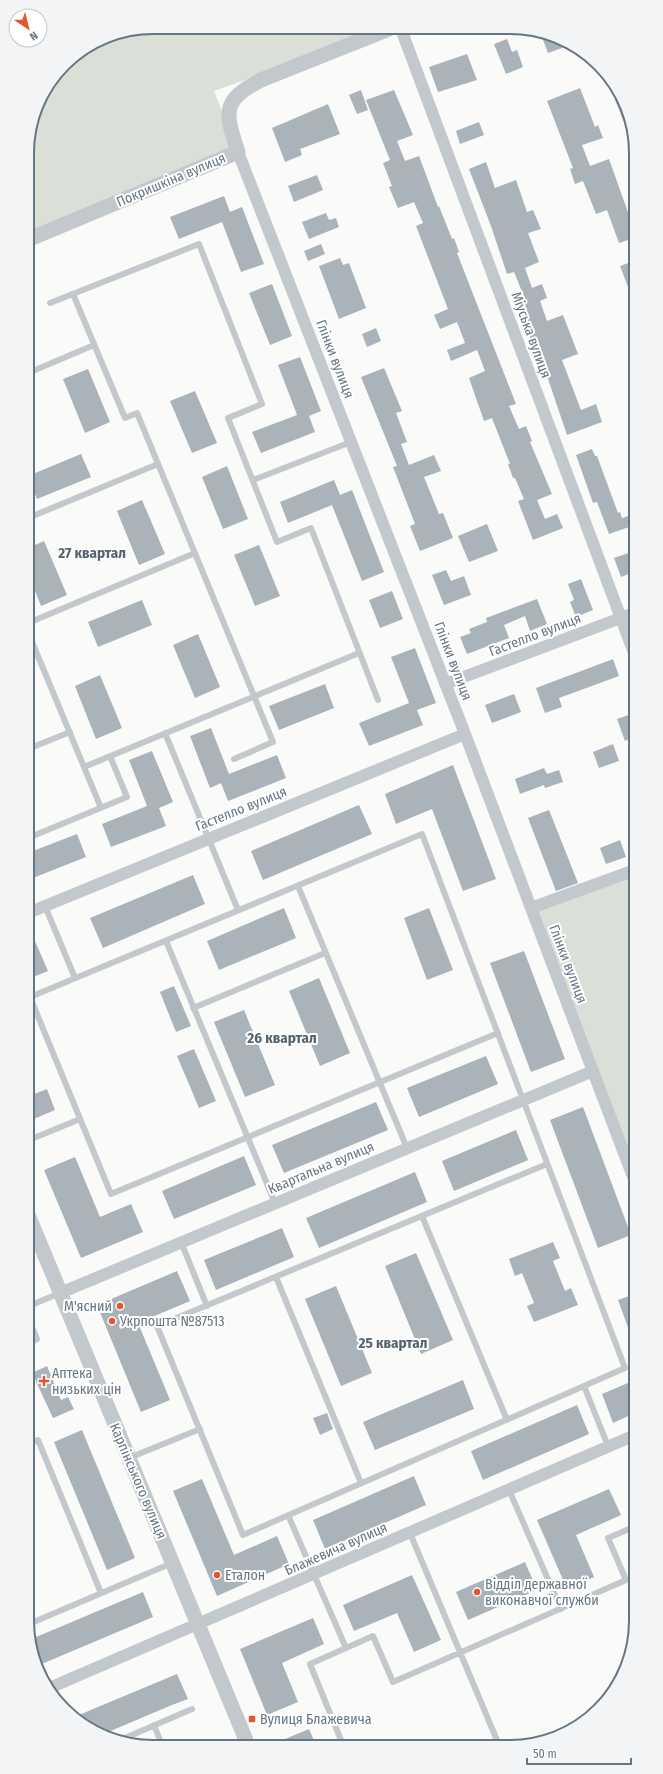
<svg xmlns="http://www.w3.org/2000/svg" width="663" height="1774" font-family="'Fira Sans Condensed',sans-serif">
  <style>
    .green { fill: #dadfd7 }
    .building { fill: #aab3b9 }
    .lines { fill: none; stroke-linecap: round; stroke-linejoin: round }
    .service { stroke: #c3c8cc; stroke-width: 6 }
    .minor { stroke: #c3c8cc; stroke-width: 12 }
    .tertiary { stroke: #c3c8cc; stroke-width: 15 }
    .poi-dot { fill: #e4572e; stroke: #fff; stroke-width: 1.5 }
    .labels { text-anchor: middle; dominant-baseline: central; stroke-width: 4; stroke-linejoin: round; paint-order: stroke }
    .street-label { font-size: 14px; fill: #657683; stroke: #fff }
    .poi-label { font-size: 14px; fill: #657683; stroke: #fff; text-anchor: start }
    .neighbourhood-label { font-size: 15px; font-weight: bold; fill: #57646e; stroke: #fff }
    .rim { fill: none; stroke: #657683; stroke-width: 2 }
  </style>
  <rect width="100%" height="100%" fill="#fafaf8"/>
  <path class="green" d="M153,27L389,29L214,91L238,152L27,240V145L40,97L70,58L105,37Z
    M635,875V1157L630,1158L536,911Z"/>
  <path class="building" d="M540,32L573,44L548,53Z
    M507,39L512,52L517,50L523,67L506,74L494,44Z
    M467,54L477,80L438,92L429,67Z
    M580,88L595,127L598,125L603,138L582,145L590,166L609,159L630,218L634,217V238L619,243L607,210L596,214L583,181L575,184L570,169L573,168L547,101Z
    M361,90L368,110L357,114L349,95Z
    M394,90L413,135L397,141L405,161L419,156L438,207L439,206L452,239L454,238L459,252L457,253L516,404L509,406L519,429L526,426L532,441L530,442L552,494L537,500L545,519L557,514L563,528L533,540L518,501L524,499L515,478H513L508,464H510L492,418L484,421L469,378L485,371L477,350L451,361L447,350L465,343L457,322L440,329L434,315L448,309L416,226L423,223L414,202L398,208L389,187L392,186L383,163L390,160L366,100Z
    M328,104L340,134L300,149L302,155L285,162L272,128Z
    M479,122L484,135L460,144L456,131Z
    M486,162L495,188L516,180L527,212L533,210L541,229L528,233L539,262L525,268L532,288L542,284L547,298L540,301L547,321L563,315L578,354L562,360L581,410L596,404L602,422L567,435L544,367L541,368L520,308L517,309L513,298L523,294L514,272L507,274L491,226L469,169Z
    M317,175L323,190L294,202L288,186Z
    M224,196L230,212L242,207L264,264L241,272L222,222L179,239L170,217Z
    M326,213L329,220L336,218L339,227L309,239L302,222Z
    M321,244L325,254L308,261L304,251Z
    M340,258L343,265L349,263L366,308L339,319L319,266Z
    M634,261V300H633L620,266Z
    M272,284L292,336L270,345L249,293Z
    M376,328L381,341L367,347L362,334Z
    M300,357L321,411L309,416L315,432L261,453L252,432L297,415L278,365Z
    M384,368L402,411L396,413L407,442L401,444L409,465L434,455L441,471L424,477L439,514L443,513L453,538L420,551L410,526L415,524L393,467L397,466L361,377Z
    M88,369L110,422L85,433L63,379Z
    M195,391L217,443L192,453L170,401Z
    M592,449L595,456H597L618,513L620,512L622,518L628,516L632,526L609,534L597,502L593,503L576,455Z
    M81,454L91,477L37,499L28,476Z
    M227,466L248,519L223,529L202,477Z
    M334,480L340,495L352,490L384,572L362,581L332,505L288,523L280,502Z
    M142,500L165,554L139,565L117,511Z
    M487,524L498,551L469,562L458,536Z
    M44,541L67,595L41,606L28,573V548Z
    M259,545L280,596L255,606L234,555Z
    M634,551V572L621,577L614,558Z
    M446,570L451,581L464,576L471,595L444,605L432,575Z
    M581,579L593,610L576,617L570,602L574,600L568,584Z
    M392,591L403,619L380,628L369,600Z
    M537,599L547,624L530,631L525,616L504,625L509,638L467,654L460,637L471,633L469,629L487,622L486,618Z
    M142,600L152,625L98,647L88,622Z
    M198,634L220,687L195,698L173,645Z
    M415,648L436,703L417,710L423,725L369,746L359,723L409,703L391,657Z
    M613,659L619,676L559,698L562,707L545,713L536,688Z
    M100,675L122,728L96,739L75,686Z
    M325,684L334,708L279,730L269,706Z
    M514,694L521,712L492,723L485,705Z
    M634,713V737L625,741L617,719Z
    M211,728L229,774L277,755L286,778L228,801L221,783L210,788L190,736Z
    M613,744L619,761L599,768L593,752Z
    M152,751L173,802L159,808L166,826L111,847L102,824L147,806L129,760Z
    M453,765L496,879L463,891L432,809L396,824L385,794Z
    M544,768L547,774L559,770L563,782L545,788L544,785L520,794L515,779Z
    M359,805L372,834L263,880L251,851Z
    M549,810L578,883L556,891L528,818Z
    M77,834L86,857L33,878L28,867V853Z
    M620,840L626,857L606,864L600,848Z
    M193,875L205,904L103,948L90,918Z
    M284,908L296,938L219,970L207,941Z
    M429,908L453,970L427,980L404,918Z
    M28,925L48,971L28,979Z
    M524,951L565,1059L531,1072L490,963Z
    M319,978L350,1053L320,1066L289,991Z
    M174,986L191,1026L176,1032L160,992Z
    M244,1010L275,1085L245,1097L214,1022Z
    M194,1049L216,1101L199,1108L177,1056Z
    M486,1056L498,1084L419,1117L407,1088Z
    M47,1089L55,1110L29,1121V1096Z
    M376,1102L388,1130L284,1173L272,1145Z
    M583,1107L631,1235L598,1248L550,1120Z
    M516,1130L528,1160L454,1191L442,1161Z
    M244,1156L256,1185L174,1219L162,1191Z
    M75,1157L100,1217L131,1204L143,1232L81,1258L44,1170Z
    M415,1172L427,1202L319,1248L306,1218Z
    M282,1228L294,1257L216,1290L204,1260Z
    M553,1242L560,1258L553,1261L565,1291L571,1288L578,1305L534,1322L527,1306L534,1303L522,1273L515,1276L509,1259Z
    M416,1253L453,1340L421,1354L385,1266Z
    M177,1271L190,1301L138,1323L170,1400L141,1412L97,1305Z
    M336,1286L372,1373L341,1386L305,1299Z
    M635,1294V1344H634L618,1300Z
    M47,1366L61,1400L68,1397L74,1409L53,1418L32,1373Z
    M463,1380L474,1409L375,1450L363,1422Z
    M635,1380V1413L613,1423L602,1394Z
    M577,1405L589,1434L483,1480L471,1451Z
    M327,1413L333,1429L320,1435L313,1418Z
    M82,1430L135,1558L107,1570L54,1442Z
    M414,1476L426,1505L325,1549L313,1520Z
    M202,1479L234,1555L277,1536L289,1564L217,1596L173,1491Z
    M609,1489L621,1515L576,1535L594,1577L567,1589L537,1520Z
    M525,1562L537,1590L468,1620L456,1592Z
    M412,1575L441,1640L414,1652L397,1613L354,1631L343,1605Z
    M143,1592L153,1617L37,1666L29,1646V1640Z
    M313,1618L324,1644L282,1663L298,1702L267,1715L240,1649Z
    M177,1674L188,1699L172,1705L101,1735L74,1717Z
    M309,1729L316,1745H273V1744Z"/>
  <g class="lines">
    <path class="service" d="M73,294L125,418L137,413L273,742L234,759
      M50,303L199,244L262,404L228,418L277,542L311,528L378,700
      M28,373L94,345
      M253,480L351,442
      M28,518L158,464
      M28,623L195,553
      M28,632L101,808
      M165,733L238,910
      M28,749L70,732
      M84,767L359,653
      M28,838L127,797L110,756
      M298,886L407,1148
      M45,906L75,978
      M166,941L275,1203
      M193,1008L325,953
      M498,1033L111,1194L30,997L422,834L625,1368L243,1535L157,1326L547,1164
      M29,1140L80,1119
      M422,1216L507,1420
      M181,1242L207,1306
      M276,1277L361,1483
      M29,1306L60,1293
      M29,1320L37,1339L29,1343
      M584,1386L608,1446
      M29,1444L38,1440L101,1593
      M129,1458L200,1429
      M509,1490L561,1609
      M288,1515L346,1648
      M410,1533L499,1745
      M29,1624L172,1563
      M154,1725L162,1745
      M118,1741L192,1709
      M343,1745L310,1664L373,1636L393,1682L626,1580L608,1538L636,1526"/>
    <path class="minor" d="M401,29L634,653
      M616,86L634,132
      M238,152L465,734L635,1182
      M445,684L634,613
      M531,908L635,870
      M28,913L465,734
      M60,1293L593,1071
      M47,1689L635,1435"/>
    <path class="tertiary" d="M27,240L238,152C225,112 221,101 261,80L389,29
      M29,1217L248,1745"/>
  </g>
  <g class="poi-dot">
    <circle cx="120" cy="1306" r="4"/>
    <circle cx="112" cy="1321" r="4"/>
    <path d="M42 1375h4v4h4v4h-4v4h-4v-4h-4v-4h4z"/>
    <circle cx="217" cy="1575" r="4"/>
    <circle cx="477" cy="1592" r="4"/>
    <rect x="248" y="1715" width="8" height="8" rx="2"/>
  </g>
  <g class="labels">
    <g class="street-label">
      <text transform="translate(171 180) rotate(-23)">Покришкіна вулиця</text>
      <text transform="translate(531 335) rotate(70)">Міуська вулиця</text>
      <text transform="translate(335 359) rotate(69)">Глінки вулиця</text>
      <text transform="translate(535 635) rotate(-21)">Гастелло вулиця</text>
      <text transform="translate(453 661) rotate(69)">Глінки вулиця</text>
      <text transform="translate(241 809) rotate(-22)">Гастелло вулиця</text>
      <text transform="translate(568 964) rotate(69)">Глінки вулиця</text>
      <text transform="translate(321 1168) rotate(-23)">Квартальна вулиця</text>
      <text transform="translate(138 1481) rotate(67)">Карпінського вулиця</text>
      <text transform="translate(336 1549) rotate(-24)">Блажевича вулиця</text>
    </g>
    <g class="poi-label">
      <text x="112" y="1306" text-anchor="end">М'ясний</text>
      <text x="120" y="1321">Укрпошта №87513</text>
      <text x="52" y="1373">Аптека<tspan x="52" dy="16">низьких цін</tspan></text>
      <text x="225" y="1575">Еталон</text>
      <text x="485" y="1584">Відділ державної<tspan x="485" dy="16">виконавчої служби</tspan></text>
      <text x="260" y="1719">Вулиця Блажевича</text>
    </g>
    <g class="neighbourhood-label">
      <text x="92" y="553">27 квартал</text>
      <text x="282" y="1038">26 квартал</text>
      <text x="393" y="1343">25 квартал</text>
    </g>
  </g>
  <path d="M0 0H663V1774H0ZM153 34H510A119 119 0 0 1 629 153V1621A119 119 0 0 1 510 1740H153A119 119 0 0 1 34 1621V153A119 119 0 0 1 153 34Z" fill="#f3f4f5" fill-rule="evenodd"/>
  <path class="rim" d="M153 34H510A119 119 0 0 1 629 153V1621A119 119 0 0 1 510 1740H153A119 119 0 0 1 34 1621V153A119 119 0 0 1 153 34Z"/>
  <g transform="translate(28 28) rotate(145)"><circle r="19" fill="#ffffff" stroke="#c1c8cd"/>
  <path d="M0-3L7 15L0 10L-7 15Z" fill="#e4572e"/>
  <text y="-6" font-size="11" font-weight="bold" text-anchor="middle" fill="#657683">N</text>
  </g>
  <path d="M527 1758v6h104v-6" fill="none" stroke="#657683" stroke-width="2"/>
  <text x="533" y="1758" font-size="12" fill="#657683" stroke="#ffffff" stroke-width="3" paint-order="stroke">50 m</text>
</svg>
